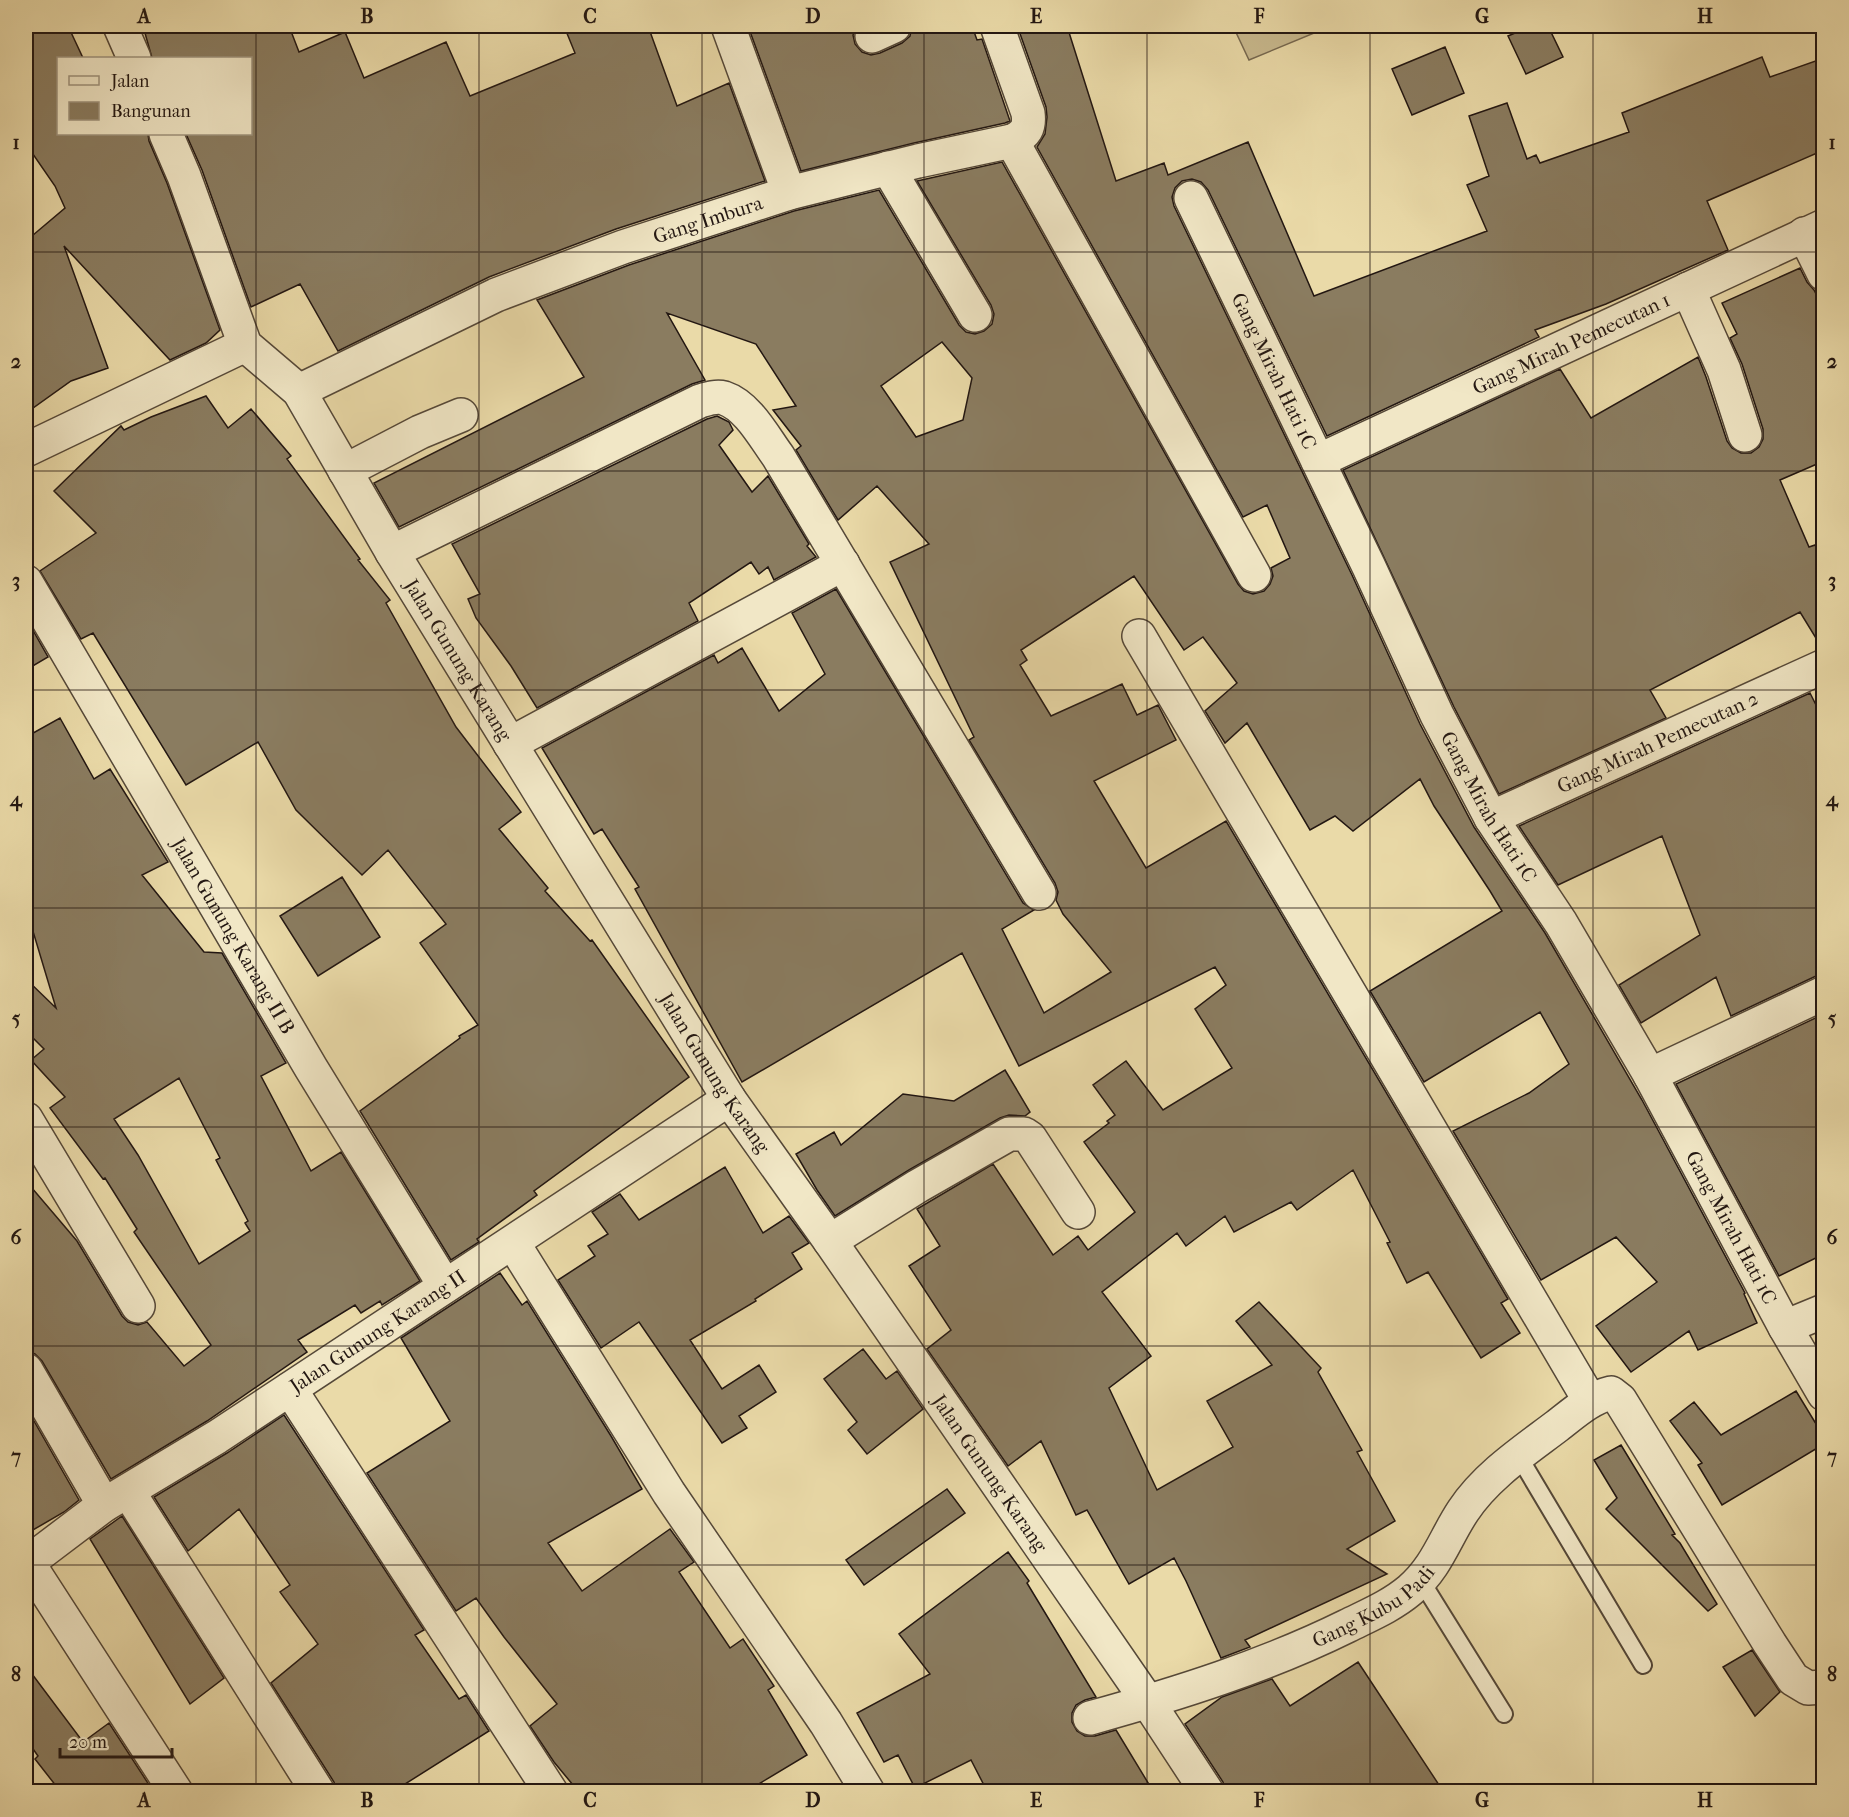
<svg xmlns="http://www.w3.org/2000/svg" width="1849" height="1817" font-family="'IM FELL French Canon',serif">
  <style>
    .green { fill: #c8b98e; stroke: #766850; stroke-width: 1.5 }
    .building { fill: #8a7c60; stroke: #231712; stroke-width: 1.5; fill-rule: evenodd }
    .lines { fill: none; stroke-linecap: round; stroke-linejoin: round }
    .lane-casing { stroke: #554838; stroke-width: 20 }
    .street-casing { stroke: #554838; stroke-width: 36 }
    .lane { stroke: #f1e7c6; stroke-width: 16 }
    .street { stroke: #f1e7c6; stroke-width: 33 }
    .grid { fill: none; stroke: #231712; stroke-width: 1.5; stroke-opacity: 0.55 }
    .labels { text-anchor: middle; dominant-baseline: central; stroke-width: 4.5; stroke-linejoin: round; paint-order: stroke }
    .street-label { font-size: 20px; fill: #231712; stroke: #f1e7c6 }
    .neatline { fill: none; stroke: #231712; stroke-width: 2 }
    .grid-label { font-size: 20px; text-anchor: middle; font-weight: bold; fill: #231712 }
  </style>
  <rect width="100%" height="100%" fill="#eadaa8"/>
  <filter id="stains"><feTurbulence type="fractalNoise" baseFrequency=".00333" numOctaves="4"/><feColorMatrix values="0 0 0 0 .2 0 0 0 0 .09 0 0 0 0 .02 0 0 0 .5 -.17"/></filter>
  <radialGradient id="worn" r=".72"><stop offset=".6" stop-color="#630" stop-opacity="0"/><stop offset="1" stop-color="#630" stop-opacity=".3"/></radialGradient>
  <path class="green" d="M1233,26H1331L1249,60Z"/>
  <path class="building" d="M26,26H68L83,58H58V134H148L149,141L167,183L220,330L206,343L170,360L64,246L108,368L71,381L26,413V241L65,208L55,186L26,144Z
    M143,26H289L299,52L345,32L364,78L446,42L470,96L575,53L564,26H648L677,106L729,83L765,181L616,229L489,277L338,351L300,284L251,307L202,170L186,134H250V58H152Z
    M748,26H857L853,35L855,44L862,52L871,55L880,53L902,43L910,36L912,26H972L977,40L982,39L1010,121L1005,123L914,143L801,171Z
    M1027,26H1067L1116,181L1164,163L1168,175L1248,142L1314,296L1487,231L1467,185L1489,176L1469,116L1507,103L1527,159L1536,155L1540,163L1629,132L1622,113L1762,57L1770,77L1824,58V150L1707,201L1728,250L1606,304L1535,330L1539,337L1327,436L1208,190L1201,182L1192,179L1182,181L1175,188L1172,197L1174,206L1352,575L1420,724L1474,827L1545,933L1642,1100L1745,1293L1744,1294L1757,1323L1698,1350L1689,1331L1631,1372L1596,1326L1657,1282L1616,1237L1541,1280L1453,1131L1529,1093L1569,1064L1540,1012L1424,1082L1370,991L1502,911L1490,891L1434,806L1420,779L1353,831L1335,816L1310,830L1247,723L1225,743L1205,711L1237,683L1203,637L1184,650L1134,576L1021,650L1027,660L1020,665L1051,716L1122,684L1137,715L1158,705L1176,740L1094,781L1146,868L1226,821L1508,1299L1501,1303L1520,1333L1481,1358L1428,1272L1407,1283L1387,1243L1390,1242L1353,1170L1297,1210L1291,1202L1234,1232L1225,1216L1186,1246L1177,1233L1102,1292L1151,1356L1109,1388L1157,1490L1233,1447L1207,1401L1272,1365L1236,1321L1259,1302L1321,1368L1318,1372L1362,1450L1357,1452L1395,1521L1347,1549L1387,1574L1245,1640L1250,1647L1221,1658L1186,1581L1174,1558L1129,1584L1087,1510L1076,1515L1041,1441L1008,1466L927,1349L951,1330L909,1266L940,1246L917,1209L993,1164L1053,1255L1078,1236L1088,1250L1135,1212L1084,1142L1109,1123L1107,1121L1115,1115L1093,1085L1126,1061L1163,1110L1232,1068L1195,1009L1226,985L1215,967L1019,1066L962,953L742,1082L635,889L639,887L602,829L594,834L542,748L714,655L718,663L742,648L779,711L825,674L792,613L836,589L1023,903L1034,910L1002,929L1044,1013L1111,972L1063,914L1056,900L1058,892L1055,883L969,740L974,737L890,562L929,544L877,486L838,520L796,450L801,446L773,410L796,406L756,344L667,313L705,380L692,384L399,527L374,483L584,377L537,300L629,265L794,211L879,190L959,325L966,332L975,334L984,331L992,324L994,314L991,305L917,181L1002,162L1238,584L1244,591L1253,594L1264,591L1270,584L1273,576L1271,568L1290,558L1267,505L1243,517L1037,147L1045,134L1047,117L1046,107L1018,28ZM942,342L972,378L963,420L916,437L881,386Z
    M1532,26H1548L1563,57L1526,74L1508,36Z
    M1445,47L1464,93L1412,115L1392,69Z
    M1800,268L1807,282L1814,290L1824,310V461L1780,480L1809,547L1815,545L1824,565V648H1822L1800,612L1650,690L1666,718L1499,794L1454,707L1343,470L1560,369L1591,418L1698,357L1706,377L1727,441L1732,448L1741,453H1751L1759,447L1763,439V429L1742,364L1730,338L1737,334L1722,303Z
    M206,396L228,428L251,409L291,456L287,459L360,559L358,560L390,600L386,603L456,727L521,812L499,829L548,888L545,891L590,941L592,940L689,1077L534,1191L537,1195L477,1239L479,1242L451,1260L360,1111L460,1038L459,1036L478,1025L420,943L446,924L388,850L362,875L296,810L258,742L186,785L93,633L81,639L40,571L96,533L54,491L121,426L124,430L151,417Z
    M717,416L729,422L733,430L719,445L752,492L768,476L809,544L807,546L816,557L774,580L768,567L759,574L751,562L689,603L698,621L537,708L511,666L476,618L468,599L480,594L452,544L707,419Z
    M26,618L48,657L26,670Z
    M1810,693L1824,721V975L1816,976L1731,1016L1716,977L1641,1023L1619,985L1700,935L1662,836L1558,885L1519,826Z
    M60,718L94,779L110,769L168,862L142,875L204,952L222,953L286,1063L261,1076L311,1171L341,1152L420,1281L382,1305L380,1301L361,1313L355,1305L298,1340L307,1352L207,1421L111,1479L42,1361L35,1354L26,1351V1181L77,1241L122,1316L128,1322L138,1325L147,1322L184,1366L211,1345L134,1232L137,1229L105,1178L103,1179L50,1108L65,1097L31,1060L44,1049L26,1031V979L56,1008L26,908V737ZM179,1078L220,1158L216,1160L248,1221L245,1223L250,1231L199,1264L138,1155L114,1119Z
    M342,877L380,937L318,976L280,916Z
    M1824,1014V1254L1779,1276L1676,1084Z
    M1005,1070L1030,1112L1025,1116L1009,1115L1000,1118L909,1170L835,1216L817,1190L796,1154L834,1132L841,1145L903,1094L954,1101Z
    M725,1167L763,1233L789,1216L809,1243L792,1253L802,1269L755,1299L756,1301L690,1340L722,1389L759,1365L776,1392L739,1416L747,1428L722,1443L639,1322L601,1348L558,1280L595,1256L588,1246L608,1234L592,1212L620,1194L639,1220Z
    M500,1273L522,1305L527,1301L611,1436L642,1489L548,1543L582,1591L670,1529L694,1562L679,1572L730,1648L743,1639L774,1686L768,1690L807,1755L747,1791H578L554,1762L530,1726L557,1704L504,1637L476,1598L456,1611L367,1473L450,1421L401,1338Z
    M863,1349L886,1379L897,1371L923,1409L867,1454L848,1430L857,1422L824,1379Z
    M1796,1391L1824,1437V1444L1722,1505L1698,1465L1702,1463L1670,1421L1694,1402L1721,1435Z
    M26,1407L79,1500L64,1512L26,1534Z
    M284,1415L424,1630L415,1635L459,1699L466,1695L489,1731L394,1791H337L334,1782L271,1683L318,1644L280,1592L290,1585L239,1509L188,1551L154,1497L227,1453Z
    M1621,1445L1675,1534L1672,1535L1680,1543L1717,1604L1708,1611L1606,1509L1617,1498L1594,1460Z
    M947,1489L965,1513L864,1585L846,1560Z
    M122,1516L224,1678L190,1704L90,1539Z
    M1008,1552L1029,1581L1027,1583L1096,1697L1085,1700L1076,1705L1072,1713V1722L1077,1731L1085,1736H1095L1116,1730L1153,1791H987L971,1760L915,1788L898,1755L884,1762L857,1713L930,1674L899,1634Z
    M1752,1650L1780,1692L1755,1716L1723,1667Z
    M1358,1662L1443,1791H1226L1223,1782L1185,1724L1222,1697L1272,1679L1290,1706Z
    M26,1666L83,1742L109,1723L153,1791H60L35,1759L38,1756L26,1739Z"/>
  <g class="lines">
    <g class="lane-casing">
      <path id="lane" d="M1518,1455L1643,1665
        M1420,1579L1504,1714"/>
    </g>
    <g class="street-casing">
      <g id="street">
        <path d="M120,26L134,58"/>
        <path d="M728,26L789,193"/>
        <path d="M872,36L894,26"/>
        <path id="s1" d="M166,134L184,176L245,345L299,391L392,552L729,1099L830,1241L1148,1702L1207,1792"/>
        <path d="M1012,141L1254,575"/>
        <path d="M888,168L975,315"/>
        <path id="s2" d="M1191,198L1369,567L1437,715L1491,818L1561,923L1650,1075L1785,1327L1824,1394"/>
        <path d="M1804,234L1824,274"/>
        <path d="M1688,289L1724,370L1745,435"/>
        <path id="s3" d="M299,391L496,295L623,247L789,193L918,161L1012,141C1026,134 1030,128 1028,113L997,26"/>
        <path d="M26,450L245,345"/>
        <path id="s4" d="M1318,461L1824,226"/>
        <path d="M345,471L420,432L461,415"/>
        <path d="M392,552L700,401C707,399 716,396 724,398C748,406 764,437 778,456L1039,893"/>
        <path id="s5" d="M26,582L311,1068L445,1286"/>
        <path d="M1139,636L1590,1401"/>
        <path d="M510,744L843,564"/>
        <path id="s6" d="M1491,818L1824,666"/>
        <path d="M1650,1075L1824,993"/>
        <path d="M26,1119L138,1306"/>
        <path d="M830,1241L918,1186L1009,1134H1024L1030,1138L1078,1212"/>
        <path d="M513,1243L669,1493L826,1723L868,1792"/>
        <path d="M1785,1327L1824,1311"/>
        <path d="M26,1370L104,1505"/>
        <path d="M290,1389L551,1792"/>
        <path d="M128,1491L318,1792"/>
        <path d="M28,1563L176,1792"/>
        <path id="s7" d="M26,1564L104,1505L217,1437L729,1099"/>
        <path id="s8" d="M1090,1718C1177,1694 1266,1666 1347,1626C1369,1615 1391,1606 1410,1590C1437,1567 1445,1538 1463,1511C1486,1476 1524,1451 1557,1426C1574,1413 1590,1398 1611,1393L1620,1400L1770,1644L1793,1679L1808,1688L1824,1687"/>
      </g>
    </g>
    <use href="#lane" class="lane"/>
    <use href="#street" class="street"/>
  </g>
  <path class="grid" d="M256,26V1792M479,26V1792M702,26V1792M924,26V1792M1147,26V1792M1370,26V1792M1593,26V1792M26,252H1824M26,471H1824M26,690H1824M26,908H1824M26,1127H1824M26,1346H1824M26,1565H1824"/>
  <g class="labels">
    <g class="street-label">
      <text stroke="none"><textPath href="#s3" startOffset="444">Gang Imbura</textPath></text>
      <text stroke="none"><textPath href="#s4" startOffset="279">Gang Mirah Pemecutan 1</textPath></text>
      <text stroke="none"><textPath href="#s2" startOffset="192">Gang Mirah Hati 1C</textPath></text>
      <text stroke="none"><textPath href="#s1" startOffset="609">Jalan Gunung Karang</textPath></text>
      <text stroke="none"><textPath href="#s6" startOffset="183">Gang Mirah Pemecutan 2</textPath></text>
      <text stroke="none"><textPath href="#s2" startOffset="678">Gang Mirah Hati 1C</textPath></text>
      <text stroke="none"><textPath href="#s5" startOffset="410">Jalan Gunung Karang II B</textPath></text>
      <text stroke="none"><textPath href="#s1" startOffset="1095">Jalan Gunung Karang</textPath></text>
      <text stroke="none"><textPath href="#s2" startOffset="1164">Gang Mirah Hati 1C</textPath></text>
      <text stroke="none"><textPath href="#s7" startOffset="422">Jalan Gunung Karang II</textPath></text>
      <text stroke="none"><textPath href="#s1" startOffset="1581">Jalan Gunung Karang</textPath></text>
      <text stroke="none"><textPath href="#s8" startOffset="306">Gang Kubu Padi</textPath></text>
    </g>
  </g>
  <rect width="1849" height="1817" fill="none" stroke="#eadaa8" stroke-width="66"/>
  <rect x="57" y="57" width="195" height="78" fill="#f1e7c6" stroke="#9f947e" stroke-width="1.5"/>
  <rect x="69" y="76" width="30" height="9" fill="#f1e7c6" stroke="#9f947e" stroke-width="1.5"/>
  <text x="111" y="87" font-size="18" fill="#231712">Jalan</text>
  <rect x="69" y="102" width="30" height="18" fill="#8a7c60" stroke="#9f947e" stroke-width="1.5"/>
  <text x="111" y="117" font-size="18" fill="#231712">Bangunan</text>
  <path d="M60 1748v9h112v-9" fill="none" stroke="#231712" stroke-width="3"/>
  <text x="69" y="1748" font-size="18" fill="#231712" stroke="#f1e7c6" stroke-width="4.5" paint-order="stroke">20 m</text>
  <rect x="33" y="33" width="1783" height="1751" class="neatline"/>
  <g class="grid-label">
    <text x="144" y="23">A</text>
    <text x="367" y="23">B</text>
    <text x="590" y="23">C</text>
    <text x="813" y="23">D</text>
    <text x="1036" y="23">E</text>
    <text x="1259" y="23">F</text>
    <text x="1482" y="23">G</text>
    <text x="1705" y="23">H</text>
    <text x="16" y="149">1</text>
    <text x="1832" y="149">1</text>
    <text x="16" y="368">2</text>
    <text x="1832" y="368">2</text>
    <text x="16" y="587">3</text>
    <text x="1832" y="587">3</text>
    <text x="16" y="806">4</text>
    <text x="1832" y="806">4</text>
    <text x="16" y="1025">5</text>
    <text x="1832" y="1025">5</text>
    <text x="16" y="1244">6</text>
    <text x="1832" y="1244">6</text>
    <text x="16" y="1463">7</text>
    <text x="1832" y="1463">7</text>
    <text x="16" y="1681">8</text>
    <text x="1832" y="1681">8</text>
    <text x="144" y="1807">A</text>
    <text x="367" y="1807">B</text>
    <text x="590" y="1807">C</text>
    <text x="813" y="1807">D</text>
    <text x="1036" y="1807">E</text>
    <text x="1259" y="1807">F</text>
    <text x="1482" y="1807">G</text>
    <text x="1705" y="1807">H</text>
  </g>
  <rect width="100%" height="100%" filter="url(#stains)"/>
  <rect width="100%" height="100%" fill="url(#worn)"/>
</svg>
